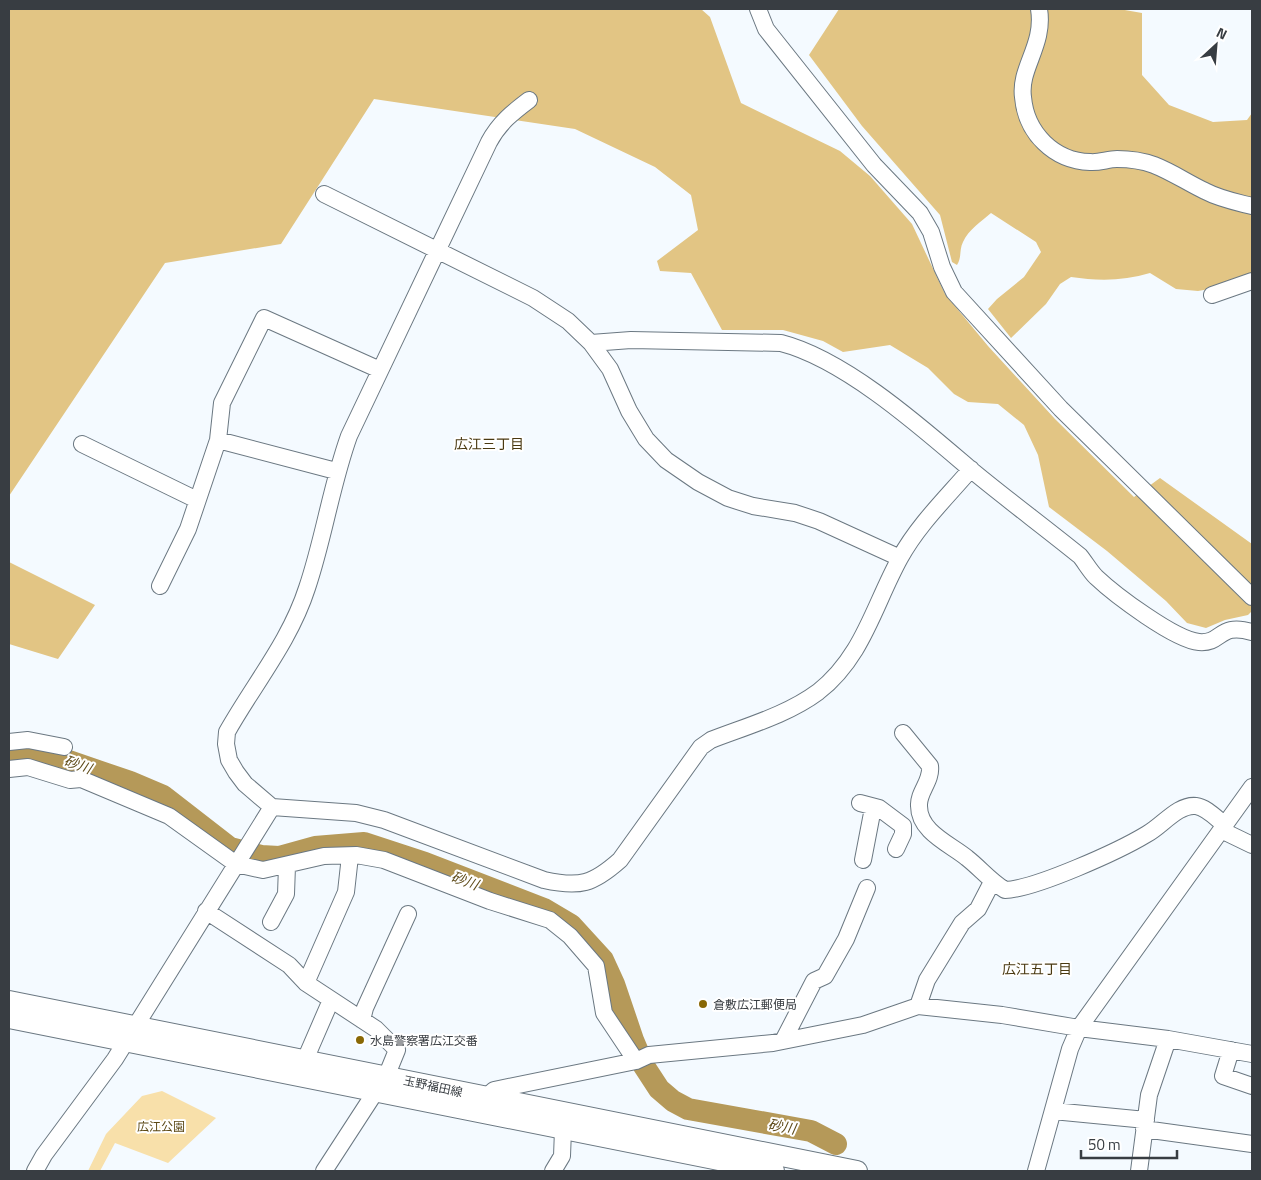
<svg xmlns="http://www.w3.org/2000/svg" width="1261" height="1180" font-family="'Titillium Web','Noto Sans JP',sans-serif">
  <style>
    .green { fill: #f8e0aa }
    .forest { fill: #e2c584 }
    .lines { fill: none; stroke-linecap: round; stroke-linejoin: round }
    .river { stroke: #b59959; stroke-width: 22 }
    .minor-casing { stroke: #6b7882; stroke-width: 18 }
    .major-casing { stroke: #6b7882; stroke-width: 22 }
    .minor { stroke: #fff; stroke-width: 16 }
    .major { stroke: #fff; stroke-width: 20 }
    .poi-dot { fill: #896805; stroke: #fff; stroke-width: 2 }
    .labels { text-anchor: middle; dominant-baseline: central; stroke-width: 4; stroke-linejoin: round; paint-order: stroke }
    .poi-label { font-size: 12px; fill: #383d42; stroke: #fff; text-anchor: start }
    .street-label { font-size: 12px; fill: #383d42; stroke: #fff }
    .park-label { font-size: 12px; fill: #5c4916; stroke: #fff }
    .neighbourhood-label { font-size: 14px; fill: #493911; stroke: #fff }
    .water-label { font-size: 14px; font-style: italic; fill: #5e4a18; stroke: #fff }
  </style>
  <rect width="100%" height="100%" fill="#f4faff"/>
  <path class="green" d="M162,1091L216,1118L168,1163L115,1143L100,1171H88L106,1134L142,1096Z"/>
  <path class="forest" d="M9,9H701L710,17L741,103L840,151L870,176L912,224L945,294L988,346L1055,419L1134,497L1160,478L1252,544V611L1248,615L1225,620L1206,628L1187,623L1166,601L1107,551L1049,507L1038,455L1024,425L998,404L968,402L954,394L928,368L890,345L843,352L823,341L783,330H722L691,273L660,271L657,261L698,230L691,195L655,167L575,129L374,99L281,244L165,263L9,496Z
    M839,9H1119L1142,13V75L1169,105L1213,122L1247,120L1252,113V290L1215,288L1198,291L1176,289L1150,273C1124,281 1098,281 1071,277L1060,284L1046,304L1011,338L988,309L997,299L1024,277L1041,252L1036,242L991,213C982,221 968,230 963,242C959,250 962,257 957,265L952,262L940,215L862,126L809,55Z
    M9,562L95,605L58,659L9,644Z"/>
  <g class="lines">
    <path class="river" d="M9,753L26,750L51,755L130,782L163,796L230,848L261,856L279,857L315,847L364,843L425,863L544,909L571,925L603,960L614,984L633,1040L644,1066L659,1089L673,1101L688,1109L811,1131L836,1144"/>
    <g class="minor-casing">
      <path id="minor" d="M758,9L766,29L874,165L920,213L931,232L942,267L954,292L1061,409L1252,597
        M1039,9C1045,45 1019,68 1023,97C1026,133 1054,161 1090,162C1099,163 1108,159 1117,159C1129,159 1143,161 1154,165C1172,172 1188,183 1205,191C1220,199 1236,202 1252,206
        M529,100C513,112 499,123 489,142L349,436C331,486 324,538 307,588C290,641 254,684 227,732L226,744L229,760L236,772L245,784L272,807L356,813L384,820L544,880C580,888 593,884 620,860L701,747L711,740C747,726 787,715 818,692C863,657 874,605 900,558C918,525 947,497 971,469
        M324,194L533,298L568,321L591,343L610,369L629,411L646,439L666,460L698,482L728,498L753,506L795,513L819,521L900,558
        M1212,295L1252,281
        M591,343L631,340L781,343C844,359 920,426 969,468C1005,498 1043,526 1080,556C1085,562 1090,571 1096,577C1115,595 1175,640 1199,642C1223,644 1218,622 1252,632
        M218,440L336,471
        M82,444L197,500
        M160,586L188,529L218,440L222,403L264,318L380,370
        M903,733L930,766C932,781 918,792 919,806C919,832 950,844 967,858C980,868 990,881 1005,890C1035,889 1119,851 1147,834C1162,826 1178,804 1196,806C1206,807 1217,819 1225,825
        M9,742L28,740L64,747
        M9,769L28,767L70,780L81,779L169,816L236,864L263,870L324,856L356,855L384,860L490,901L550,920L570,936L596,966L604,1013L636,1061
        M860,803L879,808L903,826V834L896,849
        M1221,830L1252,845
        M863,860L873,808
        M206,911L289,965L306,983L376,1029L397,1050L386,1077
        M271,922L286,894L287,866
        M306,983L346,892L350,856
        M918,1006L927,980L962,923L978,909L992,882
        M362,1020L365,1008L408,914
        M783,1041L814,981L825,976L846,939L867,888
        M1231,1050L1223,1076L1252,1086
        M305,1060L331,1000
        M486,1097L494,1090L636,1061L649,1055L773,1043L863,1025L918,1006L1002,1015L1079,1028L1168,1039L1252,1054
        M1053,1111L1146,1120
        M1144,1129L1252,1144
        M35,1171L44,1155L115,1059L272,807
        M324,1171L376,1091
        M553,1171L562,1156L563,1130
        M1036,1171L1070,1049L1079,1028L1252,787
        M1139,1171L1149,1095L1168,1039"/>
    </g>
    <g class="major-casing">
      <path id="major" d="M9,1001L857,1171
        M9,1018L774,1171"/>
    </g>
    <use href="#minor" class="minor"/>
    <use href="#major" class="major"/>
  </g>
  <g class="poi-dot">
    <circle cx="703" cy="1004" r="5"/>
    <circle cx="360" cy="1040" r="5"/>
  </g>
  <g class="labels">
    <g class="poi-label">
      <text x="713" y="1004">倉敷広江郵便局</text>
      <text x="370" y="1040">水島警察署広江交番</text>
    </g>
    <g class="street-label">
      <text transform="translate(433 1086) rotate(12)">玉野福田線</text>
    </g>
    <g class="park-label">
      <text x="161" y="1126">広江公園</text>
    </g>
    <g class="neighbourhood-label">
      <text x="489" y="443">広江三丁目</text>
      <text x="1037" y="968">広江五丁目</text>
    </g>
    <g class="water-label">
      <text transform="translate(78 764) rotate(19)">砂川</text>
      <text transform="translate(465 880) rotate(20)">砂川</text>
      <text transform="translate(782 1126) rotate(10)">砂川</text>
    </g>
  </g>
  <rect width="1261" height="1180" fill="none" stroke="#383d42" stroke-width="20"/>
  <g transform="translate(1216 45) rotate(26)" stroke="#ffffff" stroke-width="4" paint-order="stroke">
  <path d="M0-4L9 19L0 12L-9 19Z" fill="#383d42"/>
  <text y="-8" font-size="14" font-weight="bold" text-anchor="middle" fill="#383d42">N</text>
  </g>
  <path d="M1081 1150v8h96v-8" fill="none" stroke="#383d42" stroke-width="2.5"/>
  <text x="1088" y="1150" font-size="15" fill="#383d42" stroke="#ffffff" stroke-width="4" paint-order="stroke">50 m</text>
</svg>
